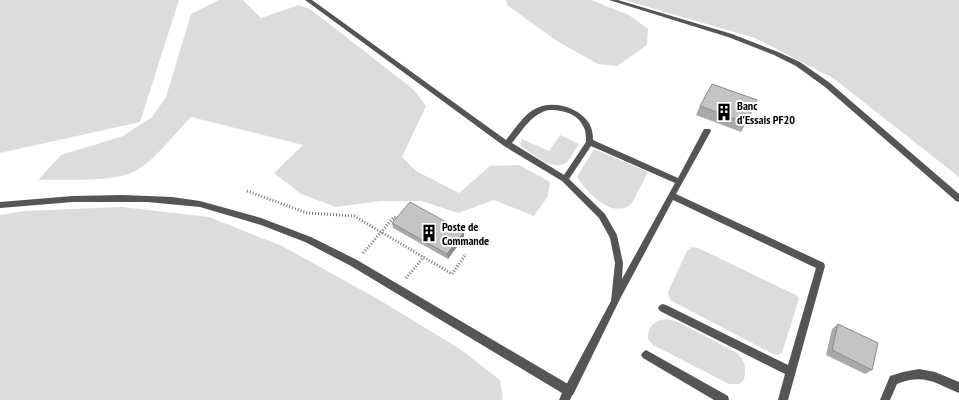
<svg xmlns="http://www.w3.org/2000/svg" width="959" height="400" font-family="'PT Sans Narrow',sans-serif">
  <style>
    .green { fill: #dcdcdc }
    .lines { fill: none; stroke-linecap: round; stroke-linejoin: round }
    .path { stroke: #777; stroke-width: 3; stroke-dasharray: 1 2; stroke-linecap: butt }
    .lane { fill: #555; fill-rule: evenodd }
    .street { fill: #555; fill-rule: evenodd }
    .wall { fill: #a9a9a9 }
    .shaded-wall { fill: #898989 }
    .building { fill: #c4c4c4; stroke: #898989 }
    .labels { text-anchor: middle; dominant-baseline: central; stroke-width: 4; stroke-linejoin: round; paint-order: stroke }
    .poi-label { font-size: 12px; font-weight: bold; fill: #000; stroke: #fff; text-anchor: start }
  </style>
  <rect width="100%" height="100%" fill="#fff"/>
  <path class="green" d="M0,0H179L140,122L0,153Z
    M219,0H243L261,18L299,5L310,9L413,89L426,106L402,157L416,171L459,193L490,166L519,165L550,182L548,196L534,216L494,200L458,213L422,201H380L336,207L301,194L274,173L303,145L191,117C174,134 158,157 137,170C117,183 63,179 38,180L61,155L123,136L152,117L166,97L191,14Z
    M506,0H591L629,15L648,29L647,45L617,66L598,64L557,41L507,5Z
    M624,0H959V177L833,78L755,38Z
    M560,135L579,144C575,149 572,157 567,162C554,173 533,154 522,147L520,144L522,139L549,151Z
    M594,149L648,172L632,203C613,221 588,193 577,177Z
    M122,207L209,217L282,246L376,298L460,349L500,380L503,400H0V215L24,211Z
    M692,247L698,248L796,295L799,298L798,302L782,353L778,355L773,354L670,300L668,292L687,251Z
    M668,319L678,322L737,353C746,362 746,367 744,380L739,384H729L653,345L648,339C648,325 656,320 668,319Z"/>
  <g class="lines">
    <path class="path" d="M247,191L307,213L354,216L452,274L466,254
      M363,253L394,217L399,218
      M406,278L424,257"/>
    <path class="lane" d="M305,0H312L506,140C514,130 523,116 533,110C550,99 578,106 589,123C592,128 593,134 593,140L678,178L704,129H710L711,131L676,194L824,263L825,266L788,400H778L785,374L660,311L658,308L660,305L663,304L666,305L788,365L816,268L673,200L620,299L573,395L569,396L565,395L564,391L565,387L611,301L615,263L610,238L599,218L562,181L504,146ZM549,110C562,110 577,113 583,126C586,130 586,137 586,142L564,175L512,143C522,131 532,113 549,110ZM591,146L675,183L622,279L623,263L617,235L605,214L569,179Z
      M609,0H618L732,34L778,52L800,62L830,83L959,194V202L956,201L825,87L796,66L774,55L728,37Z
      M646,350L728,396L729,400H714L643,358L641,355L643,352Z
      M919,369L935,372L959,382V393C935,383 924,373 897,384L890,400H880L890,376L903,372Z"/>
    <path class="street" d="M123,195L172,197L200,201L261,218L311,237L357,260L573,387L574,391L570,400H559L562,393L351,266L305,242L261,225L200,207L147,202H73L0,208V202L73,196Z"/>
  </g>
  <path class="wall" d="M700,106L746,123L741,132L696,115Z
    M392,223L464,232V237L448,259L393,228Z
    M838,324L872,370L865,374L826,355L832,329Z"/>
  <path class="shaded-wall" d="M464,232V237L448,259L447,254Z"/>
  <path class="building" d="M712,84L757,100L746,123L700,106Z
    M410,202L464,232L447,254L392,223Z
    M838,324L878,343L872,370L832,350Z"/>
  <defs>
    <g id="building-bare" transform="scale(1.38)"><path d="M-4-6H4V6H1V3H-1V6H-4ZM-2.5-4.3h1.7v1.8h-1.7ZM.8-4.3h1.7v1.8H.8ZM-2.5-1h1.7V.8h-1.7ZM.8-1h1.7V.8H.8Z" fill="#000" stroke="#fff" stroke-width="2.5" paint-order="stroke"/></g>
  </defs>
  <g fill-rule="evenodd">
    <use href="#building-bare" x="724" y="112"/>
    <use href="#building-bare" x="429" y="233"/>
  </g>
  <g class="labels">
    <g class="poi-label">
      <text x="737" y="105">Banc<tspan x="737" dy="14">d'Essais PF20</tspan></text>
      <text x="442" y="226">Poste de<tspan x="442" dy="14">Commande</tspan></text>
    </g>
  </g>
</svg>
